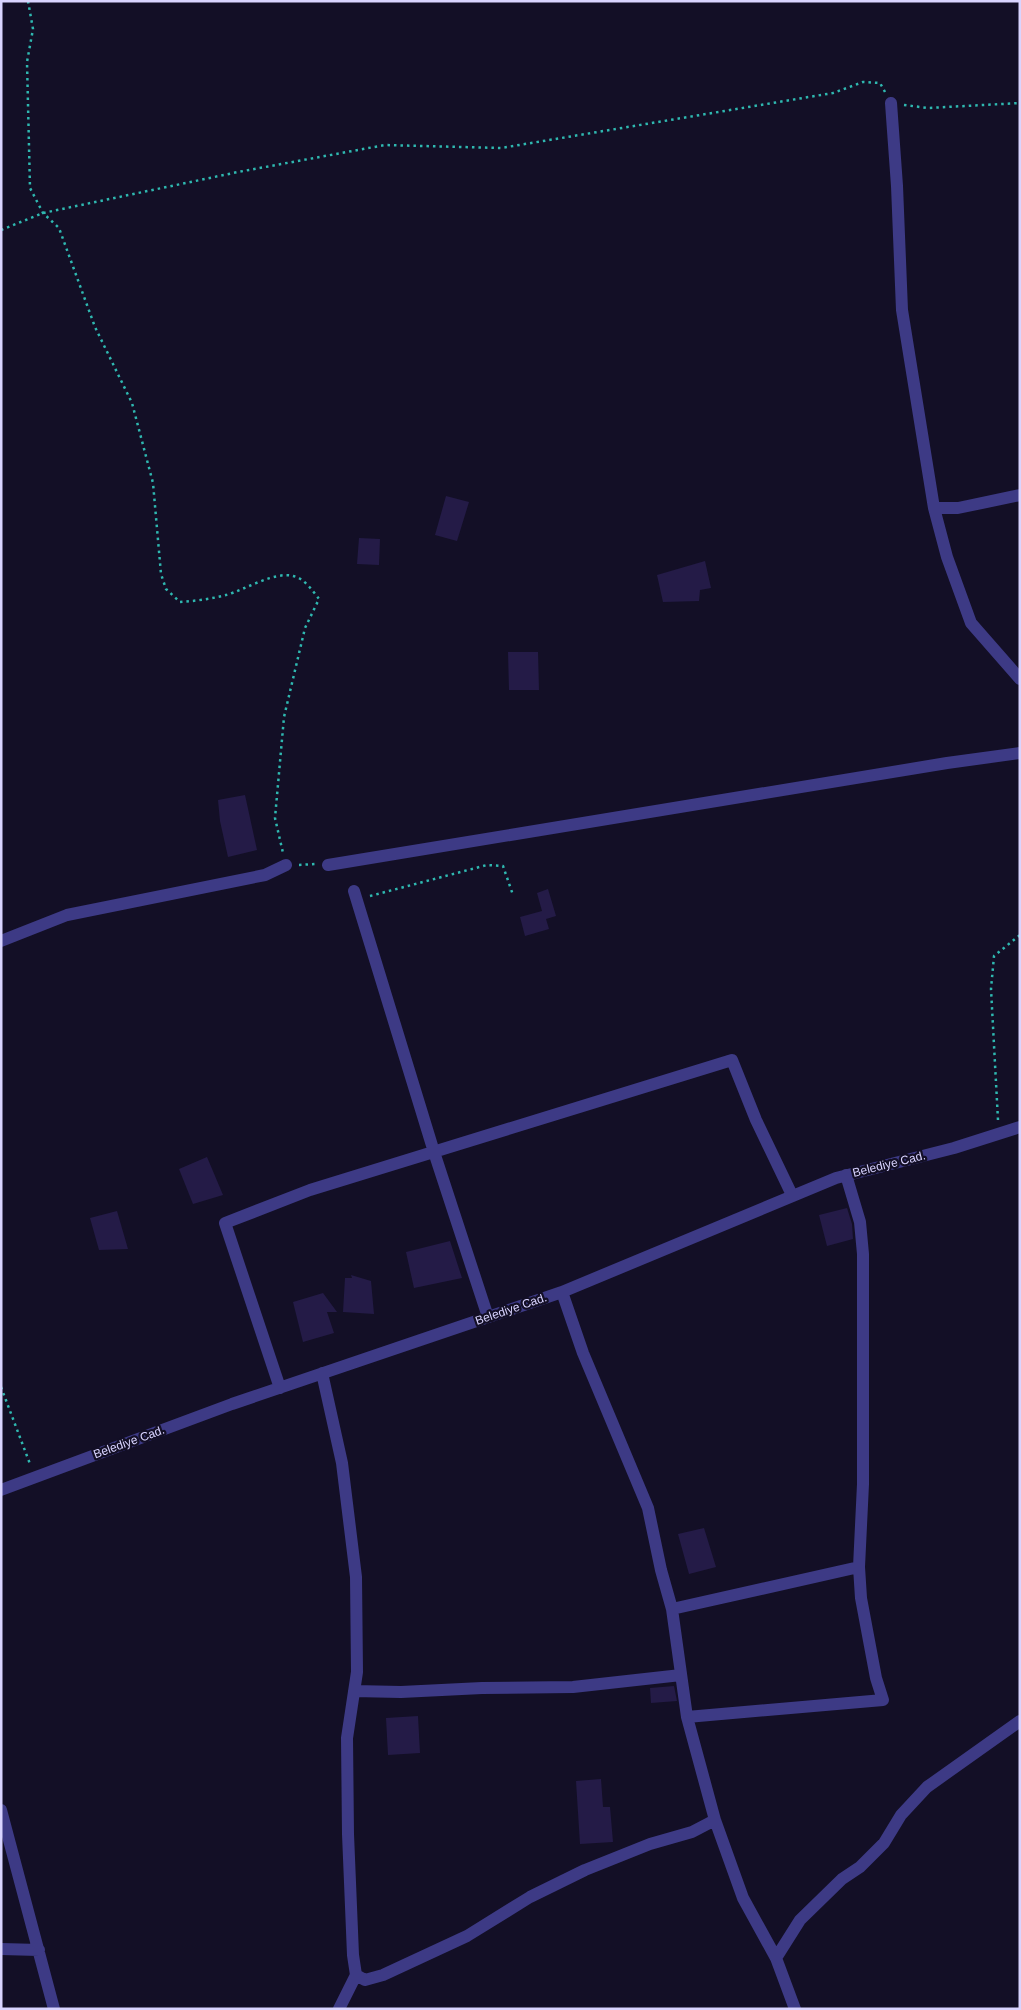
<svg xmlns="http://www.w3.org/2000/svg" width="1021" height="2010" font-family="Arial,sans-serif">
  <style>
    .building { fill: #241b47 }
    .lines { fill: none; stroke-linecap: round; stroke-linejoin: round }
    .path { stroke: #2fb8b0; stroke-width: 2.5; stroke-dasharray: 2.5 4; stroke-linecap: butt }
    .street { stroke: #3d3a85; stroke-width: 12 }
    .labels { text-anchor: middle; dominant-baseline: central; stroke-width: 4.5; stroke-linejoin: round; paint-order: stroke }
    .street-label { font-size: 12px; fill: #d9d4ff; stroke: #130f26 }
  </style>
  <rect width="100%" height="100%" fill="#130f26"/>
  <path class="building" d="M446,496L469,502L457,541L435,535Z
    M359,538L380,539L379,565L357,564Z
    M705,561L711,588L700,590L699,601L663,602L657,575Z
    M508,652H538L539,690H509Z
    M245,795L257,850L228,857L220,821L218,800Z
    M548,889L556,916L546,919L549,929L525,936L520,917L542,911L537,893Z
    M207,1157L223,1195L193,1204L179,1169Z
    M847,1208L852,1224L853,1239L827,1246L819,1215Z
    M117,1211L128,1249L99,1250L90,1218Z
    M450,1241L462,1278L414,1288L406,1252Z
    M351,1275L371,1281L374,1314L343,1312L345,1278H352Z
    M323,1293L337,1312H327L334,1333L303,1342L293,1302Z
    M704,1528L716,1567L689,1574L678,1534Z
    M674,1686L677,1701L651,1703L650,1688Z
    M418,1716L420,1753L388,1755L386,1718Z
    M601,1779L603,1807H610L613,1842L580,1844L576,1781Z"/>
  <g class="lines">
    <path class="path" d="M28,1L33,29L27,62L30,188L43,213L59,228L95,327L132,403L153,483L161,574L166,589L180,602C195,601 211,599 226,595C244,590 275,571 293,576C304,578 313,591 319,599L305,628L284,717L275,818L283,853
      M904,105L928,108L1020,103
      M1,230L43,213L238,172L385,145L501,148L833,93L863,82L880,83L885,92
      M299,865L316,864
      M370,896L487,865L503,866L513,895
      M998,1120L991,989L994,956L1020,935
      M1,1387L30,1464"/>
    <path class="street" d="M891,103L897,186L902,310L934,508L947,557L971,623L1020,679
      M934,508H958L1020,495
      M328,865L947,763L1020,753
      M354,891L434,1152L488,1317
      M1,941L67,915L265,875L286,865
      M562,1292L583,1353L648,1508L661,1570L672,1609L687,1717L715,1820L743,1898L776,1958L795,2009
      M322,1373L342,1463L356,1577L357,1672L347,1738L348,1834L353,1955L356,1975L365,1980L383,1975L467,1936L530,1897L585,1870L650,1844L692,1832L715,1820
      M280,1388L225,1223L310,1190L732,1060L756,1120L792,1195
      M1,1490L232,1404L562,1292L836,1178L954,1148L1020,1127
      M672,1609L859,1567
      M354,1691L401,1692L482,1688L573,1687L681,1675
      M687,1717L883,1700L876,1678L861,1598L859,1567L863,1484V1254L860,1222L846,1175
      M1,1810L54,2009
      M1,1949L39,1950
      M776,1958L800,1920L842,1879L860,1867L884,1843L901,1815L927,1787L1020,1721
      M339,2009L356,1975"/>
  </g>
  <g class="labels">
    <g class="street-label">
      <text transform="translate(889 1164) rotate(-14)">Belediye Cad.</text>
      <text transform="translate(511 1309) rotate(-19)">Belediye Cad.</text>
      <text transform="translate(129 1442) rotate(-20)">Belediye Cad.</text>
    </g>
  </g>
  <rect width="1021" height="2010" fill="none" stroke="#d9d4ff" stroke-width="5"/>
</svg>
